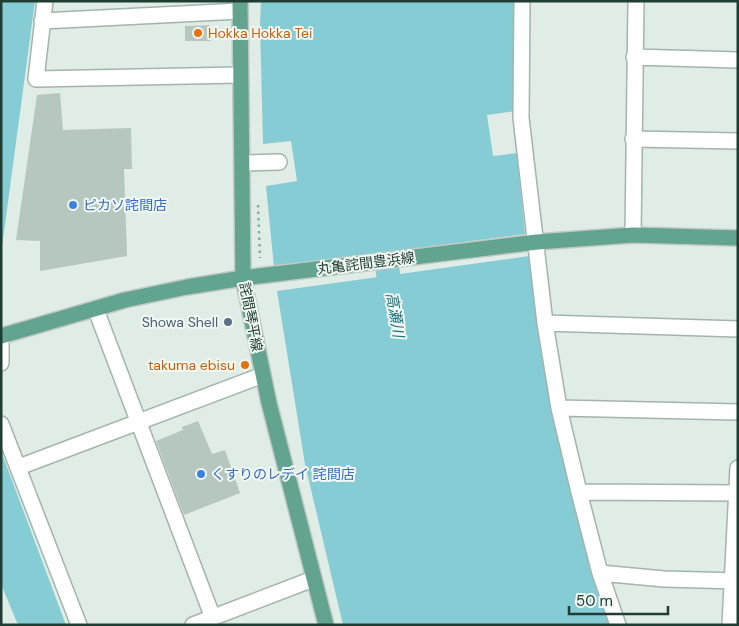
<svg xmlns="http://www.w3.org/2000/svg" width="739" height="626" font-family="'DM Sans','Noto Sans JP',sans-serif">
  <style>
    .water { fill: #85ccd4 }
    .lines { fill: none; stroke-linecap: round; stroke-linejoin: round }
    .river { stroke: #85ccd4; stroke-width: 24 }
    .building { fill: #b5c7bf }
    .minor-casing { stroke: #a3b4ad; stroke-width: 18 }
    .major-casing { stroke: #c1c9c6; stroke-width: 18 }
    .path { stroke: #7fb19f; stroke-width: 2.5; stroke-dasharray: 2.5 4; stroke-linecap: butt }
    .minor { stroke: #fff; stroke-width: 15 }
    .major { stroke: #62a48f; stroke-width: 15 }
    .food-dot { fill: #e8710a; stroke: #f1f8f4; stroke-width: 2 }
    .shop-dot { fill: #3f7fe0; stroke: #f1f8f4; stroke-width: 2 }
    .service-dot { fill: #5c6f8a; stroke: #f1f8f4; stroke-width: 2 }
    .labels { text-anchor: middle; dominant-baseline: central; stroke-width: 4; stroke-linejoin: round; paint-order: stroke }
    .food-label { font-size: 14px; fill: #c56008; stroke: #f1f8f4; text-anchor: start }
    .shop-label { font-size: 14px; fill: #366cbe; stroke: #f1f8f4; text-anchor: start }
    .street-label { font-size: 14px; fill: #203d34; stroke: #f1f8f4 }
    .service-label { font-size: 14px; fill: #4e5e75; stroke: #f1f8f4; text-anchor: end }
    .water-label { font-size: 15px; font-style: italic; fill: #17717c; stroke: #f1f8f4 }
  </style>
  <rect width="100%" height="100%" fill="#e0ece6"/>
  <path class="water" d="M1,1H35L1,254Z
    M261,1H515V111L487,115L493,156L517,153L525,234L274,267L266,186L297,181L291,141L263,144L260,24Z
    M529,256L547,380L561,447L611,625H343L305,464L277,291Z
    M1,452L4,459L66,625H18L1,584Z"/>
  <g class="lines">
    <path class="river" d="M380,219L393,307"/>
  </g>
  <path class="building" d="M210,25L211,41H185V26Z
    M60,93L63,130L131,128L132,169H124L127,256L40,271V241L16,240L37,95Z
    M198,421L212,454L225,450L240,493L184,515L156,441L183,430L182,427Z"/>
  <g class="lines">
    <g class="minor-casing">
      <path id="minor" d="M45,1L36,79L239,75
        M522,1L521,118L545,323L559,408L579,492L600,573L618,625
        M42,21L240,11
        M634,57L738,60
        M633,139L738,141
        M243,163L279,162
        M633,235L636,1
        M96,310L213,618
        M545,323L738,329
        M1,363V336
        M559,408L738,412
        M1,424L79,625
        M19,467L263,375
        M579,492L738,493
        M600,573L664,579L738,581
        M193,625L313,579
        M730,625L738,468"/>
    </g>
    <g class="major-casing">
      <path id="major" d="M240,1L243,278L269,403L326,625
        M1,336L125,300L187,287L243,278L537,242L633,235L738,238"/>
    </g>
    <path class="path" d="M258,205L260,258"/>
    <use href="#minor" class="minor"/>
    <use href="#major" class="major"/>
  </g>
  <g class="food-dot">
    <circle cx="198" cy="33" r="5"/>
    <circle cx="245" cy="365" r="5"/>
  </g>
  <g class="shop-dot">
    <circle cx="73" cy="205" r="5"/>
    <circle cx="201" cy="474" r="5"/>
  </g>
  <circle class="service-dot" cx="228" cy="322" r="5"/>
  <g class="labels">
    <g class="food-label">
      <text x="208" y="33">Hokka Hokka Tei</text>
      <text x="235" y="365" text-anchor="end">takuma ebisu</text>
    </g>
    <g class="shop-label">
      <text x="83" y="205">ピカソ詫間店</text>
      <text x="211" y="474">くすりのレデイ 詫間店</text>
    </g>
    <g class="street-label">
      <text transform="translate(366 263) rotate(-7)">丸亀詫間豊浜線</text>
      <text transform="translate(251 317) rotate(79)">詫間琴平線</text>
    </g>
    <g class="service-label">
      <text x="218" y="322">Showa Shell</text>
    </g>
    <g class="water-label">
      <text transform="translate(395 315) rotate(81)">高瀬川</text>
    </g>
  </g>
  <rect width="739" height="626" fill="none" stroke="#203d34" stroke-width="5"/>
  <path d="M569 606v8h99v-8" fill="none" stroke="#203d34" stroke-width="2.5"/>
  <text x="576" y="606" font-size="15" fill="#203d34" stroke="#f1f8f4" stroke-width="4" paint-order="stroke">50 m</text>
</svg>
